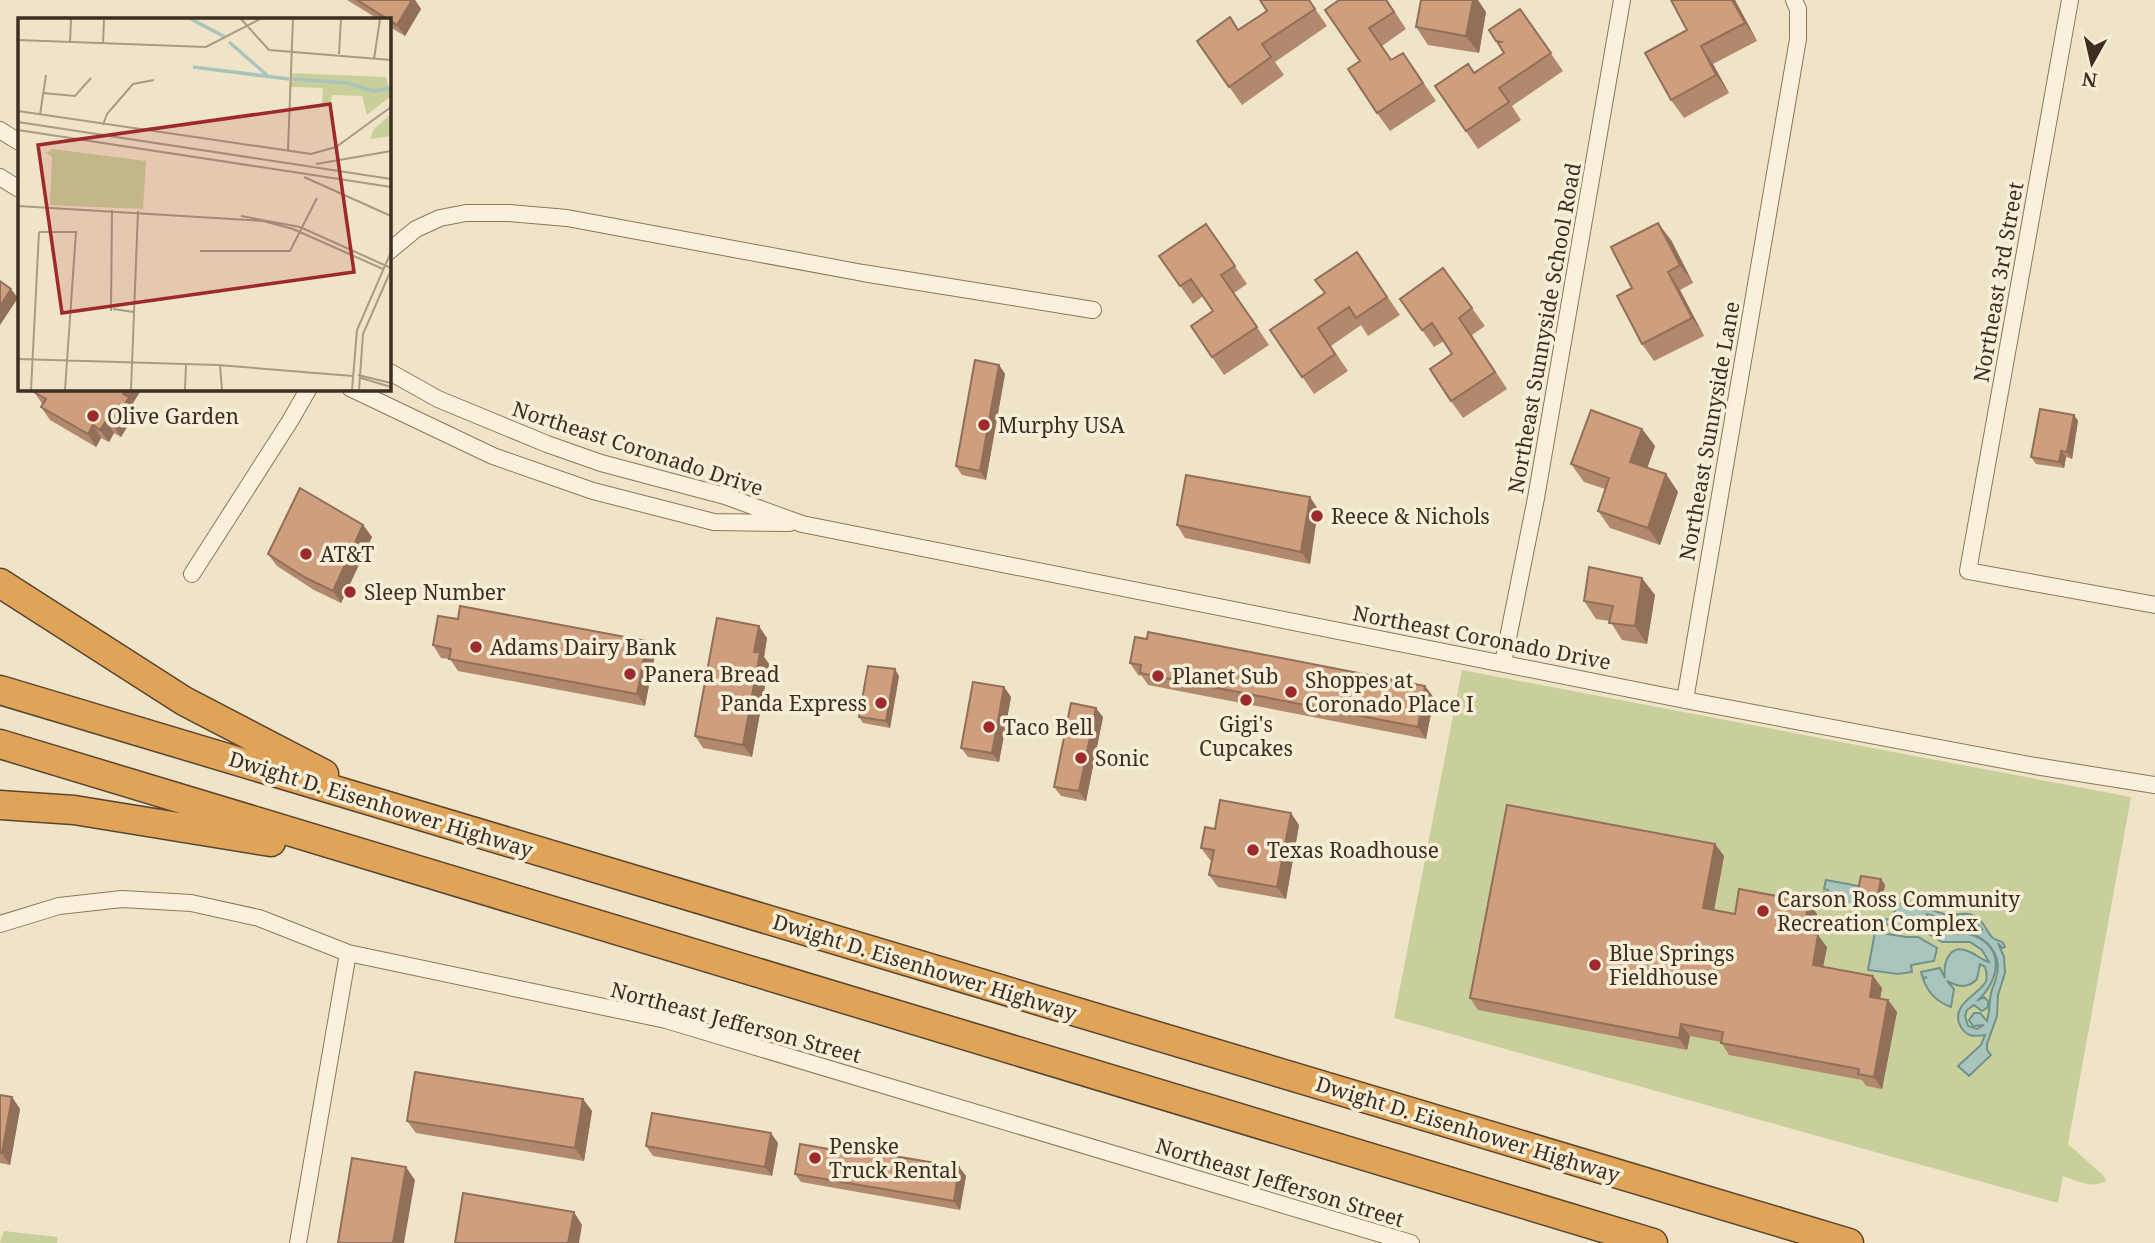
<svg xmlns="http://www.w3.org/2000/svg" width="2155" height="1243" font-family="'Noto Serif',serif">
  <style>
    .green { fill: #c9cf9b }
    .water { fill: #a9c4bc; stroke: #6f938a; stroke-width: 2; fill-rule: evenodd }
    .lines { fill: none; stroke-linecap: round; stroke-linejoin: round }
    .minor-casing { stroke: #8d765c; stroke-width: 18 }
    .motorway-casing { stroke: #5b4430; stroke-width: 31 }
    .minor { stroke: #faf1dc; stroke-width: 16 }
    .motorway { stroke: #e0a458; stroke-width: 28 }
    .wall { fill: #b2896c }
    .shaded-wall { fill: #916f58 }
    .building { fill: #cf9f7d; stroke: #916f58; stroke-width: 2 }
    .poi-dot { fill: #9e2a2b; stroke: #f7eed8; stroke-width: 2.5 }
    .labels { text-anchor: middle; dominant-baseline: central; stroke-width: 7; stroke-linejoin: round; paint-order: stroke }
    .street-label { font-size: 21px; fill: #3d2e20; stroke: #f7eed8 }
    .poi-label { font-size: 21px; fill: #3d2e20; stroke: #f7eed8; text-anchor: start }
    .inset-river { fill: none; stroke: #a9c4bc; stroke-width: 3.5 }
    .inset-road { fill: none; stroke: #a89b85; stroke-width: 2 }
    .view { fill: #9e2a2b; fill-opacity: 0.15; stroke: #9e2a2b; stroke-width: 3.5 }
    .inset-edge { fill: none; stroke: #3d2e20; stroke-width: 3.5 }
  </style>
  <rect width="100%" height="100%" fill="#f0e4c8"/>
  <path class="green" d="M1462,670L2131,797L2068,1144L2104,1176L2106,1181C2092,1189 2077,1181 2063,1176L2058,1203L1394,1018Z
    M4,1231L58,1237L57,1243H0Z"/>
  <path class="water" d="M1826,880L1864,887L1860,909L1822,902L1824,892L1828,893V890L1824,889Z
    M1902,902C1918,900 1933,913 1949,915C1959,915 1967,911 1976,917C1985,922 1986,932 1993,938C1999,942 2002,939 2005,947L2002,948L1998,943L2004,957L2005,973L1998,995L1997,1016L1987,1044V1050L1991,1055L1969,1076L1958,1066L1981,1045L1985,1035C1981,1035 1975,1037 1970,1035C1964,1033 1961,1028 1959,1023C1953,1004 1976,996 1985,983C1988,978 1987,973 1985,967L1980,964L1977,979C1968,989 1958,987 1947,981L1954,989L1951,1007C1937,1002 1928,993 1923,979L1927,977L1923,978L1921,972L1940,968L1945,978C1943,963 1949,942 1970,952C1977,955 1984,961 1989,962L1982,950L1970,942H1942L1919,928H1903L1885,924L1886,919L1893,920L1895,908ZM1926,914L1950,920H1972L1983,930L1965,925H1943ZM1968,932C1988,939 2003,955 1996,978C1995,983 1992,988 1991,993C1989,1003 1990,1011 1987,1021L1980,1013H1974L1969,1020L1973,1026L1984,1025L1977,1029L1968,1026L1965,1016L1967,1010L1974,1005L1982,1011L1988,1007V1001L1984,997L1977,1001C2001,980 2006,943 1968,934C1963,933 1956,934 1952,934Z
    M1875,932L1906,937H1918L1937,948L1934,961L1911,965L1912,972L1898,974L1868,970Z"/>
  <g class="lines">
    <g class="minor-casing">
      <path id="minor" d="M2070,0L1968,571L2155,605
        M0,130L19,142
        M0,177L19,189
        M388,252L416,229L440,218L466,213H509L567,218L863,273L1093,310
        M388,371L438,399L547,444L601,463L725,496L802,524L1685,700L2035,766L2155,785
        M350,388L493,456L593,491L714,522L789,523
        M192,574L290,421L309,388
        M1503,663L1536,498L1622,0
        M1685,700L1798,39V9L1794,0
        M0,924L59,906L122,899L191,903L259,918L348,953L666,1020L1411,1243
        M298,1243L348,953"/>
    </g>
    <g class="motorway-casing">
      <path id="motorway" d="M0,583L184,701L324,774
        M0,690L1849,1243
        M0,744L1653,1243
        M0,805L74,810L271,842"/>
    </g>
    <use href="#minor" class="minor"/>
    <use href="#motorway" class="motorway"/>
  </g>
  <path class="wall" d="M347,0H415L421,9L405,36L388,26V19H378Z
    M1309,0L1327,26L1275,62L1284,75L1242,105L1197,41L1238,30Z
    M1387,0L1406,29L1382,46L1392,60L1403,53L1436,101L1390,131L1377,113L1360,61L1325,10Z
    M1671,0H1735L1757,41L1713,64L1729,93L1684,118L1671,100L1687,30Z
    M1520,9L1563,71L1512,106L1521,120L1478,149L1435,86L1474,73L1504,53L1489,30Z
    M1486,12L1479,53L1428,45L1416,27Z
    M1206,224L1247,284L1234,293L1269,345L1224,375L1191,326L1213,311L1203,296L1193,304L1159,256Z
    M1671,240L1693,283L1680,290L1704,336L1654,361L1642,344L1632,288Z
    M1357,252L1400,315L1368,336L1361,325L1331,346L1348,371L1314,394L1270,330L1325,293Z
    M1443,268L1485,326L1472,335L1507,389L1463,418L1451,401L1452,354L1444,341L1434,347L1400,299Z
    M999,365L1005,374L986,480L962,475L956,466Z
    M141,390L133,403L138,409L121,437L114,433L109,442L101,438L96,447L50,420L41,407L43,405L34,392Z
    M2074,415L2078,421L2072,459L2066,457L2064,468L2036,464L2031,457Z
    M1642,429L1655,446L1647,468L1666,474L1678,492L1660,545L1610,528L1598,511L1605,489L1584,482L1571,464Z
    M1318,509L1310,564L1185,538L1177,525Z
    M363,525L372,537L341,603L314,590L277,566L268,554Z
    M1655,595L1647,644L1622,640L1610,621L1596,619L1584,601Z
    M767,638L764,657L769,664L752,757L703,748L695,736Z
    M433,645L655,654L645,706L458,671L450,659L441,658Z
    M1130,663L1425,686L1434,698L1426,739L1148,685L1142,676L1138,675Z
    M899,676L890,728L863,723L859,717Z
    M1004,687L1011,697L999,762L968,757L961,748Z
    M1103,717L1086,801L1061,796L1054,787Z
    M1299,825L1286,899L1218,887L1209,875L1212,860H1210L1201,848L1215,829Z
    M1715,844L1724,856L1714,910L1735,914L1809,902L1817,914L1813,934L1827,947L1823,967L1873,976L1882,988L1880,999L1888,1000L1897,1012L1882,1089L1866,1086L1862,1080L1729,1055L1721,1042L1690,1036L1687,1050L1478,1010L1470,998Z
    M1881,879L1885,885L1881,905L1862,901L1857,895Z
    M0,1095L12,1097L20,1109L10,1165L0,1163Z
    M583,1099L592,1111L584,1161L416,1133L407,1121Z
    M778,1143L772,1176L653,1156L646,1146Z
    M840,1151L959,1167L966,1176L960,1210L801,1182L795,1174Z"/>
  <path class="shaded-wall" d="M412,0H415L421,9L405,36L397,25Z
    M1473,0H1478L1486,12L1479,53L1466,36Z
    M1732,0H1735L1757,41L1745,23Z
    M1701,46L1713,64L1729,93L1716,75Z
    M1658,223L1671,240L1693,283L1680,265Z
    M1668,272L1680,290L1704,336L1692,318Z
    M11,289L18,298L0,325V306Z
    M999,365L1005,374L986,480L980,471Z
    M126,388H140L141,390L133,403L138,409L121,437L113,425L123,394Z
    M2074,415L2078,421L2072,459L2067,452Z
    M106,421L114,433L109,442L100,430Z
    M93,425L101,438L96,447L88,434Z
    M1642,429L1655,446L1643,480L1630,462Z
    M2061,451L2066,457L2064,468L2059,462Z
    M1666,474L1678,492L1660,545L1648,528Z
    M1310,497L1318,509L1310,564L1301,552Z
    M363,525L372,537L341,603L333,591Z
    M1642,578L1655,595L1647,644L1635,626Z
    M759,626L767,638L764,657L769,664L752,757L743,745L754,652Z
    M647,641L655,654L645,706L637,694Z
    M895,669L899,676L890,728L886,721Z
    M1425,686L1434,698L1426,739L1418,727Z
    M1004,687L1011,697L999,762L992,753Z
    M1096,708L1103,717L1086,801L1079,791Z
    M1291,813L1299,825L1286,899L1277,887Z
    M1715,844L1724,856L1712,921L1703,908Z
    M1881,879L1885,885L1881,905L1877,899Z
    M1809,902L1817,914L1811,944L1803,932Z
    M1818,935L1827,947L1821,977L1813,965Z
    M1873,976L1882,988L1878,1009L1870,997Z
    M1888,1000L1897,1012L1882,1089L1874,1077Z
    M1681,1024L1690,1036L1687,1050L1679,1038Z
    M12,1097L20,1109L10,1165L2,1153Z
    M583,1099L592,1111L584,1161L575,1148Z
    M771,1133L778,1143L772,1176L765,1167Z
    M406,1167L415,1180L404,1243H393Z
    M959,1167L966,1176L960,1210L954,1201Z
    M574,1212L582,1225L579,1243H568Z"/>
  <path class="building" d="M357,0H412L397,25Z
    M1260,0H1309L1315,9L1262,44L1271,57L1229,87L1197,41L1230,17L1238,30L1267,11Z
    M1339,0H1386L1394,12L1369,28L1391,60L1403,53L1423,83L1377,113L1348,69L1360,61L1325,10Z
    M1421,0H1473L1466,36L1416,27Z
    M1671,0H1732L1745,23L1701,46L1716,75L1671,100L1645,53L1687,30Z
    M1520,9L1551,53L1499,88L1509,102L1466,131L1435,86L1468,64L1474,73L1504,53L1498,43L1501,42L1496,41L1489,30Z
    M1658,223L1680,265L1668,272L1692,318L1642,344L1617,296L1632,288L1611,247Z
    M1206,224L1235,266L1221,275L1257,327L1212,357L1191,326L1213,311L1191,279L1180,286L1159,256Z
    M1357,252L1387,297L1356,318L1349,307L1318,328L1335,354L1302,377L1270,330L1325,293L1315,280Z
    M1443,268L1472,308L1459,318L1495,372L1451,401L1430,369L1452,354L1432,323L1422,330L1400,299Z
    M0,281L11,289L0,306Z
    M975,360L999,365L980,471L956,466Z
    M35,388H126L123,394L129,397L113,425L106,421L100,430L93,425L88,434L41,407L46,399L34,392Z
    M2040,409L2074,415L2067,452L2061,451L2059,462L2031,457Z
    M1591,410L1642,429L1630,462L1666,474L1648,528L1598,511L1609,478L1571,464Z
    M1186,475L1310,497L1301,552L1177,525Z
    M300,488L363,525L333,591L306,578L268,554Z
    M1589,567L1642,578L1635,626L1609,623L1613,606L1584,601Z
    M460,606L647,641L637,694L449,659L451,649L433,645L438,616L458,619Z
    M717,618L759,626L754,652H760L743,745L695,736Z
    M1148,632L1425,686L1418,727L1140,673L1141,665L1130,663L1135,637L1147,639Z
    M868,666L895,669L886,721L859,717Z
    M973,682L1004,687L992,753L961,748Z
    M1071,703L1096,708L1079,791L1054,787Z
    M1220,800L1291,813L1277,887L1209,875L1214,850L1201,848L1205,827L1215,829Z
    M1507,805L1715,844L1703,908L1735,914L1739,889L1809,902L1803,932L1818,935L1813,965L1873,976L1870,997L1888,1000L1874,1077L1858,1074L1859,1069L1721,1043L1723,1032L1681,1024L1679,1038L1470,998Z
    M1861,876L1881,879L1877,899L1857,895Z
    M415,1072L583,1099L575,1148L407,1121Z
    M0,1095L12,1097L2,1153H0Z
    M652,1113L771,1133L765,1167L646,1146Z
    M800,1144L840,1151L841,1147L959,1167L954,1201L795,1174Z
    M352,1158L406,1167L393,1243H338Z
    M463,1193L574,1212L568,1243H455Z"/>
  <g class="poi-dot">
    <circle cx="93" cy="416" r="7"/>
    <circle cx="984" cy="425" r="7"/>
    <circle cx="1317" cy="516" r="7"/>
    <circle cx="306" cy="554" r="7"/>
    <circle cx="350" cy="592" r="7"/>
    <circle cx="476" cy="647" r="7"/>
    <circle cx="630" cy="674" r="7"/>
    <circle cx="1158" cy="676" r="7"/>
    <circle cx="1291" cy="692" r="7"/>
    <circle cx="1246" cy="700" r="7"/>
    <circle cx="881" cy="703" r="7"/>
    <circle cx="989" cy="727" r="7"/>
    <circle cx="1081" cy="758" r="7"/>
    <circle cx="1253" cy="850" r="7"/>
    <circle cx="1763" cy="911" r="7"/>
    <circle cx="1595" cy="965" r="7"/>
    <circle cx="815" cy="1158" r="7"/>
  </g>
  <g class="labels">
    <g class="street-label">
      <text transform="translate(1998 282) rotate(-80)">Northeast 3rd Street</text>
      <text transform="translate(1544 328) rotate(-80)">Northeast Sunnyside School Road</text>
      <text transform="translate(1709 431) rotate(-80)">Northeast Sunnyside Lane</text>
      <text transform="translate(638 448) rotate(18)">Northeast Coronado Drive</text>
      <text transform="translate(1482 637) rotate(11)">Northeast Coronado Drive</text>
      <text transform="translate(381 804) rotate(17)">Dwight D. Eisenhower Highway</text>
      <text transform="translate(925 967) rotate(17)">Dwight D. Eisenhower Highway</text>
      <text transform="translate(736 1022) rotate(15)">Northeast Jefferson Street</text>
      <text transform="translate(1468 1129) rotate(17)">Dwight D. Eisenhower Highway</text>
      <text transform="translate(1280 1182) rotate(17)">Northeast Jefferson Street</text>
    </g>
    <g class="poi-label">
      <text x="107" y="416">Olive Garden</text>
      <text x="998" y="425">Murphy USA</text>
      <text x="1331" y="516">Reece &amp; Nichols</text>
      <text x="320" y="554">AT&amp;T</text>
      <text x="364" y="592">Sleep Number</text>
      <text x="490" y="647">Adams Dairy Bank</text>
      <text x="644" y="674">Panera Bread</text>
      <text x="1172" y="676">Planet Sub</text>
      <text x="1305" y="680">Shoppes at<tspan x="1305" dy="24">Coronado Place I</tspan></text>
      <text x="867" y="703" text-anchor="end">Panda Express</text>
      <text x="1246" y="724" text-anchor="middle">Gigi's<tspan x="1246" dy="24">Cupcakes</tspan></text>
      <text x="1003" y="727">Taco Bell</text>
      <text x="1095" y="758">Sonic</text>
      <text x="1267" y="850">Texas Roadhouse</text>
      <text x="1777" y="899">Carson Ross Community<tspan x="1777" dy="24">Recreation Complex</tspan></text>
      <text x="1609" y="953">Blue Springs<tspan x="1609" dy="24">Fieldhouse</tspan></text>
      <text x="829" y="1146">Penske<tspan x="829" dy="24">Truck Rental</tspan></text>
    </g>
  </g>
  <g transform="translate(18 18)">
    <rect width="373" height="373" fill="#f0e4c8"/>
    <path d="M273,55L368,59L373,78L349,97L344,78L314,77L312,88H304L305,70L273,69ZM373,96V118L352,121L356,111ZM34,131L128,143L125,191L32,187L34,139L28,135Z" fill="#c9cf9b"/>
    <path class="inset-river" d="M173,1L207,19M211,24L249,57M175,49L271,61M275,61L329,65L355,73L373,70"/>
    <path class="inset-road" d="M223,1L251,32L373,42M0,22L188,29L242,1M52,25L53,1M85,26L86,1M321,36L323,1M356,41L362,1M25,75L57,78L73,60M0,93L293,136L318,129L373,89M22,97L28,57M0,104L373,161M85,107L89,96L115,66L136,62M0,112L373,169M270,132L275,1M298,146L373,133M286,159L373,198M0,188L245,203L275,211L365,251M223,198L282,209L373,250M21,214H58L47,372M182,233H272L299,180M95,291L116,294M93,293L94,192M0,341L200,347L310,356M202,347L204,372M284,354L335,358M340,357L373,365M343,360L373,369M13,372L21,214M113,372L120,193M167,372L168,346M334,372L339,312L373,234M341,372L345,316L373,252"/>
    <path class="view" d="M312,86L336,254L44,295L20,127Z"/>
    <rect width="373" height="373" class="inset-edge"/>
  </g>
  <g transform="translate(2092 63) rotate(188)" stroke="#f7eed8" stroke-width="5" paint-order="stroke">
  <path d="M0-5L12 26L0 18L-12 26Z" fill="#3d2e20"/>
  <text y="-10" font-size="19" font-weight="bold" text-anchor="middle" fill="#3d2e20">N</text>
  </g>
</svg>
